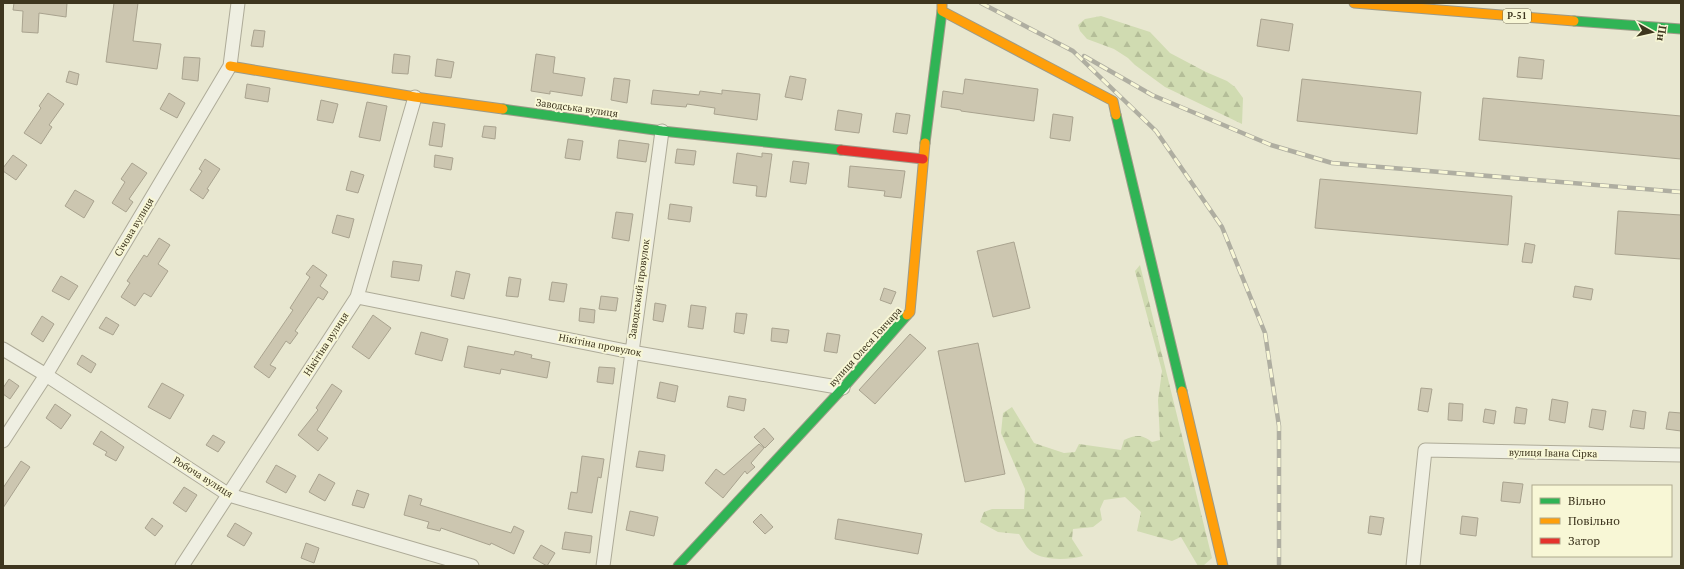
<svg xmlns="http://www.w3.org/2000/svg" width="1684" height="569" font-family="'PT Serif',serif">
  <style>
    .forest { fill: url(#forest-firs) }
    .building { fill: #ccc6b0; stroke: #a9a38f }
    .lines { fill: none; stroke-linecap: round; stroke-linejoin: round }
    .street-casing { stroke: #aeab98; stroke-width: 15 }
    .fast-casing { stroke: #9d9b88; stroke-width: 11 }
    .slow-casing { stroke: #9d9b88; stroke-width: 11 }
    .jam-casing { stroke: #9d9b88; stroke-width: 11 }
    .street { stroke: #efefe2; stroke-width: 13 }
    .fast { stroke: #30b455; stroke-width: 9 }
    .slow { stroke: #ff9f0a; stroke-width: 9 }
    .jam { stroke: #e5322d; stroke-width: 9 }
    .rail-casing { stroke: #afaea1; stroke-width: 4.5 }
    .rail { stroke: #f8f7d6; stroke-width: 3; stroke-dasharray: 9; stroke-linecap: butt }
    .labels { text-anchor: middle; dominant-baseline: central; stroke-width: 4; stroke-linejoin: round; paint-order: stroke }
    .shield { fill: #f8f7d6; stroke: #767056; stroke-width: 1 }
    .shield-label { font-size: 9px; font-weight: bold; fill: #3e361f }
    .street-label { font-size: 10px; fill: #3e361f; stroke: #f8f7d6 }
  </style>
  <defs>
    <pattern id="forest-firs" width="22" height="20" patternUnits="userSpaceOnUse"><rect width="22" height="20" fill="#d0dbb1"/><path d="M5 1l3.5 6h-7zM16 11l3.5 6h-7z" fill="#b4bd98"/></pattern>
  </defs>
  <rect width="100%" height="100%" fill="#e8e7d0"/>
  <path class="forest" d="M1101,16L1150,32L1170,53L1206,72L1227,81L1235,87L1243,98L1242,124L1165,87L1135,65L1128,58L1114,49L1087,39L1080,31L1078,25L1085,19Z
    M1140,265L1212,558L1203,566H1198L1181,537L1172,541L1137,531L1141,512L1125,497L1104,500L1100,509L1102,520L1093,527L1073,529L1072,539L1083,556C1068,560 1045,561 1032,552C1026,548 1023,540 1019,534L998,532L980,522L984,512L992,509H1024L1025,489L1001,433L1003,413L1012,407L1034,443L1064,453L1075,452L1079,444L1121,450L1124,440C1136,435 1141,434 1152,442L1160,440L1158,400L1162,371L1135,271Z"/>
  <path class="building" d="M14,3H67L66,17L39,13L38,33L22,32L23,11L13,10Z
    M114,3H138L133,41L161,44L157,69L106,62Z
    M1261,19L1293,24L1289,51L1257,46Z
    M254,30L265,31L263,47L251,46Z
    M394,54L410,56L408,74L392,73Z
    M536,54L555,57L553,73L585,78L582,96L550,91V94L531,91Z
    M184,57L200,58L198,81L182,79Z
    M1519,57L1544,60L1542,79L1517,77Z
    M437,59L454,62L451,78L435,76Z
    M69,71L79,74L77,85L66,82Z
    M790,76L806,79L802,100L785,97Z
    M614,78L630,80L627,103L611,100Z
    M965,79L1038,89L1034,121L961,111V110L941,107L943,91L963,94Z
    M1302,79L1421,92L1417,134L1297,121Z
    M247,84L270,88L268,102L245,98Z
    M653,90L699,95L700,91L722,94V90L760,94L757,120L714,114L715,108L687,104L686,107L651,104Z
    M48,93L64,104L49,125L52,127L41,144L24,133L41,108L39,106Z
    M169,93L185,103L177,118L160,109Z
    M1483,98L1681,116V159L1479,140Z
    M321,100L338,104L333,123L317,120Z
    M367,102L387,106L380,141L359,137Z
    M838,110L862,114L859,133L835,130Z
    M896,113L910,115L907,134L893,132Z
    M1053,114L1073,117L1070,141L1050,138Z
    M433,122L445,124L442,147L429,145Z
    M484,126L496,127L495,139L482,137Z
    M568,139L583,141L580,160L565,158Z
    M619,140L649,144L646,162L617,158Z
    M677,149L696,151L694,165L675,163Z
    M737,153L762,157V153L772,154L766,197L756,196L757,186L733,183Z
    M13,155L27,165L16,180L3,171V168Z
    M435,155L453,158L451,170L434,167Z
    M205,159L220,169L207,189L209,190L203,199L190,190L202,171L199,169Z
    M793,161L809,163L806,184L790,182Z
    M132,163L147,173L129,199L133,202L126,212L112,203L125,182L121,179Z
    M850,166L905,171L901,198L884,196L885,191L848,187Z
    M351,171L364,175L358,193L346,190Z
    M1320,179L1512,196L1508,245L1315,228Z
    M75,190L94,201L84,218L65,206Z
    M670,204L692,207L690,222L668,219Z
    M1618,211L1681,215V259L1615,254Z
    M616,212L633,214L629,241L612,238Z
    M337,215L354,219L349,238L332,233Z
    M159,238L170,245L158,264L168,271L151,297L144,293L135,306L121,297L130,283L127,281L144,255L147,257Z
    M1014,242L1030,308L993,317L977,251Z
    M1525,243L1535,245L1532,263L1522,262Z
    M393,261L422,265L419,281L391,277Z
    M313,265L327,275L320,286L328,292L323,300L318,297L295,331L298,333L290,344L286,341L270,365L276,368L269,378L254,367L293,310L290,308L310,277L306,274Z
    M456,271L470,274L464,299L451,296Z
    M61,276L78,286L69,300L52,291Z
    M509,277L521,279L518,297L506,296Z
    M552,282L567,284L564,302L549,300Z
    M1575,286L1593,289L1591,300L1573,297Z
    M884,288L896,292L891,304L880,300Z
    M601,296L618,298L616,311L599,309Z
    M655,303L666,305L663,322L653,320Z
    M691,305L706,307L703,329L688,327Z
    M580,308L595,310L594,323L579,321Z
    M736,313L747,314L744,334L734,332Z
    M373,315L391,328L369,359L352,347Z
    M42,316L54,324L43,342L31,334Z
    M106,317L119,325L113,335L99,328Z
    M772,328L789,330L787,343L771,341Z
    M421,332L448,339L442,361L415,354Z
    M827,333L840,335L837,353L824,351Z
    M910,334L926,348L875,404L859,390Z
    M978,343L1005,474L965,482L938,351Z
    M468,346L514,355L515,351L532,355L531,358L550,362L547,378L501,369L500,374L464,367Z
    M82,355L96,364L91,373L77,364Z
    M599,367L615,368L613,384L597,382Z
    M9,379L19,386L10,399L3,394V388Z
    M660,382L678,386L675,402L657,398Z
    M162,383L184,395L170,419L148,407Z
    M332,384L342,391L317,430L328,438L318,451L298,435L318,410L316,408Z
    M1421,388L1432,389L1428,412L1418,410Z
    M729,396L746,399L744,411L727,407Z
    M1552,399L1568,402L1565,423L1549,420Z
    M1449,403L1463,404L1462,421L1448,420Z
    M55,404L71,415L61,429L46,418Z
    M1516,407L1527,409L1525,424L1514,423Z
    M1485,409L1496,411L1494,424L1483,422Z
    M1592,409L1606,411L1603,430L1589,427Z
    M1633,410L1646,412L1644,429L1630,427Z
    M1669,412L1681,413V431L1666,429Z
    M764,428L774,439L765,448L754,437Z
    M101,431L124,447L116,461L105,455L107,452L93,444Z
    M213,435L225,442L218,452L206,445Z
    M759,444L764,448L751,463L755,467L747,474L745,471L723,498L705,483L716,469L724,475Z
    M639,451L665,455L663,471L636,467Z
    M582,456L604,459L601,478L598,477L592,513L568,509L571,492L577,493Z
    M21,461L30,467L3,508V488Z
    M276,465L296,476L286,493L266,482Z
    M319,474L335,483L325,501L309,492Z
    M1503,482L1523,484L1520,503L1501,501Z
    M184,487L197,495L186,512L173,503Z
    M357,490L369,494L364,508L352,505Z
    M409,495L422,499L420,505L511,533L514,526L524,531L514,554L491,543L490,545L441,528L440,531L427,528L429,522L404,515Z
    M630,511L658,517L654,536L626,530Z
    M761,514L773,527L765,534L753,522Z
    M1370,516L1384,518L1381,535L1368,533Z
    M1462,516L1478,518L1476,536L1460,534Z
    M152,518L163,526L155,536L145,528Z
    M838,519L922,534L918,554L835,539Z
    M235,523L252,533L244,546L227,536Z
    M565,532L592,536L590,553L562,549Z
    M306,543L319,548L314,563L301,558Z
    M541,545L555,553L547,566L533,558Z"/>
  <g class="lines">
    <g class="street-casing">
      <path id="street" d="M357,297L631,352L843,388
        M3,349L46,375L229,495L472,566
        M3,441L46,375L230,66L238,3
        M182,566L357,297L415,97
        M603,566L662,131
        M1413,566L1425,450L1681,455"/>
    </g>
    <g class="fast-casing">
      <path id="fast" d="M1574,21L1681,29
        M503,109L662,131L841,150
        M1116,115L1182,391
        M925,143L942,11
        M678,566L843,388L907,315"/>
    </g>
    <g class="slow-casing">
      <path id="slow" d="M942,3V11L1113,101L1116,115
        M1354,3L1574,21
        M230,66L415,97L503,109
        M907,315L910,312L925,143
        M1182,391L1223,566"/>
    </g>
    <g class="jam-casing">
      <path id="jam" d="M841,150L923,159"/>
    </g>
    <use href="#street" class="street"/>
    <use href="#fast" class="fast"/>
    <use href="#slow" class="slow"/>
    <use href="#jam" class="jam"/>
    <g class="rail-casing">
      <path id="rail" d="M981,3L1073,51L1156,131L1222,227L1265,333L1279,426V566
        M1084,56L1152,95L1271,145L1332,163L1681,192"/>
    </g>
    <use href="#rail" class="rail"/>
  </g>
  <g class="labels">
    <rect class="shield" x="1503" y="9" width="28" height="14" rx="3"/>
    <g class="shield-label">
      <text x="1517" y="16">Р-51</text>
    </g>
    <g class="street-label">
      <text transform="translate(577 108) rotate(8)">Заводська вулиця</text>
      <text transform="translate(134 227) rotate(-59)">Січова вулиця</text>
      <text transform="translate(639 289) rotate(-82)">Заводський провулок</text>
      <text transform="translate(326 344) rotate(-57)">Нікітіна вулиця</text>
      <text transform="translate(600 345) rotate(11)">Нікітіна провулок</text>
      <text transform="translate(865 347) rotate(-48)">вулиця Олеся Гончара</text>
      <text transform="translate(1553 453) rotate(1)">вулиця Івана Сірка</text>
      <text transform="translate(203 477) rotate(32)">Робоча вулиця</text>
    </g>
  </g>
  <rect width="1684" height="569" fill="none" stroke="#3e361f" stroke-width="8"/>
  <rect x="1532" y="485" width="140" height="72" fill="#f8f7d6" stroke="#aeaa8d"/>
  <rect x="1540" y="498" width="20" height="6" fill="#30b455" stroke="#aeaa8d"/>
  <text x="1568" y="505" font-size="12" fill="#3e361f">Вільно</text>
  <rect x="1540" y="518" width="20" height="6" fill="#ff9f0a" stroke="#aeaa8d"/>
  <text x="1568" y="525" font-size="12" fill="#3e361f">Повільно</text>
  <rect x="1540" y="538" width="20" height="6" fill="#e5322d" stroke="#aeaa8d"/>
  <text x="1568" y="545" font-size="12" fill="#3e361f">Затор</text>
  <g transform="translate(1652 32) rotate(98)" stroke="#f8f7d6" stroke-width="3" paint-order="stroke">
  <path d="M0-3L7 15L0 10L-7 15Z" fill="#3e361f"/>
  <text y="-6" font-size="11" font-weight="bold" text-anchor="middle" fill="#3e361f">Пн</text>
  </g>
</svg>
